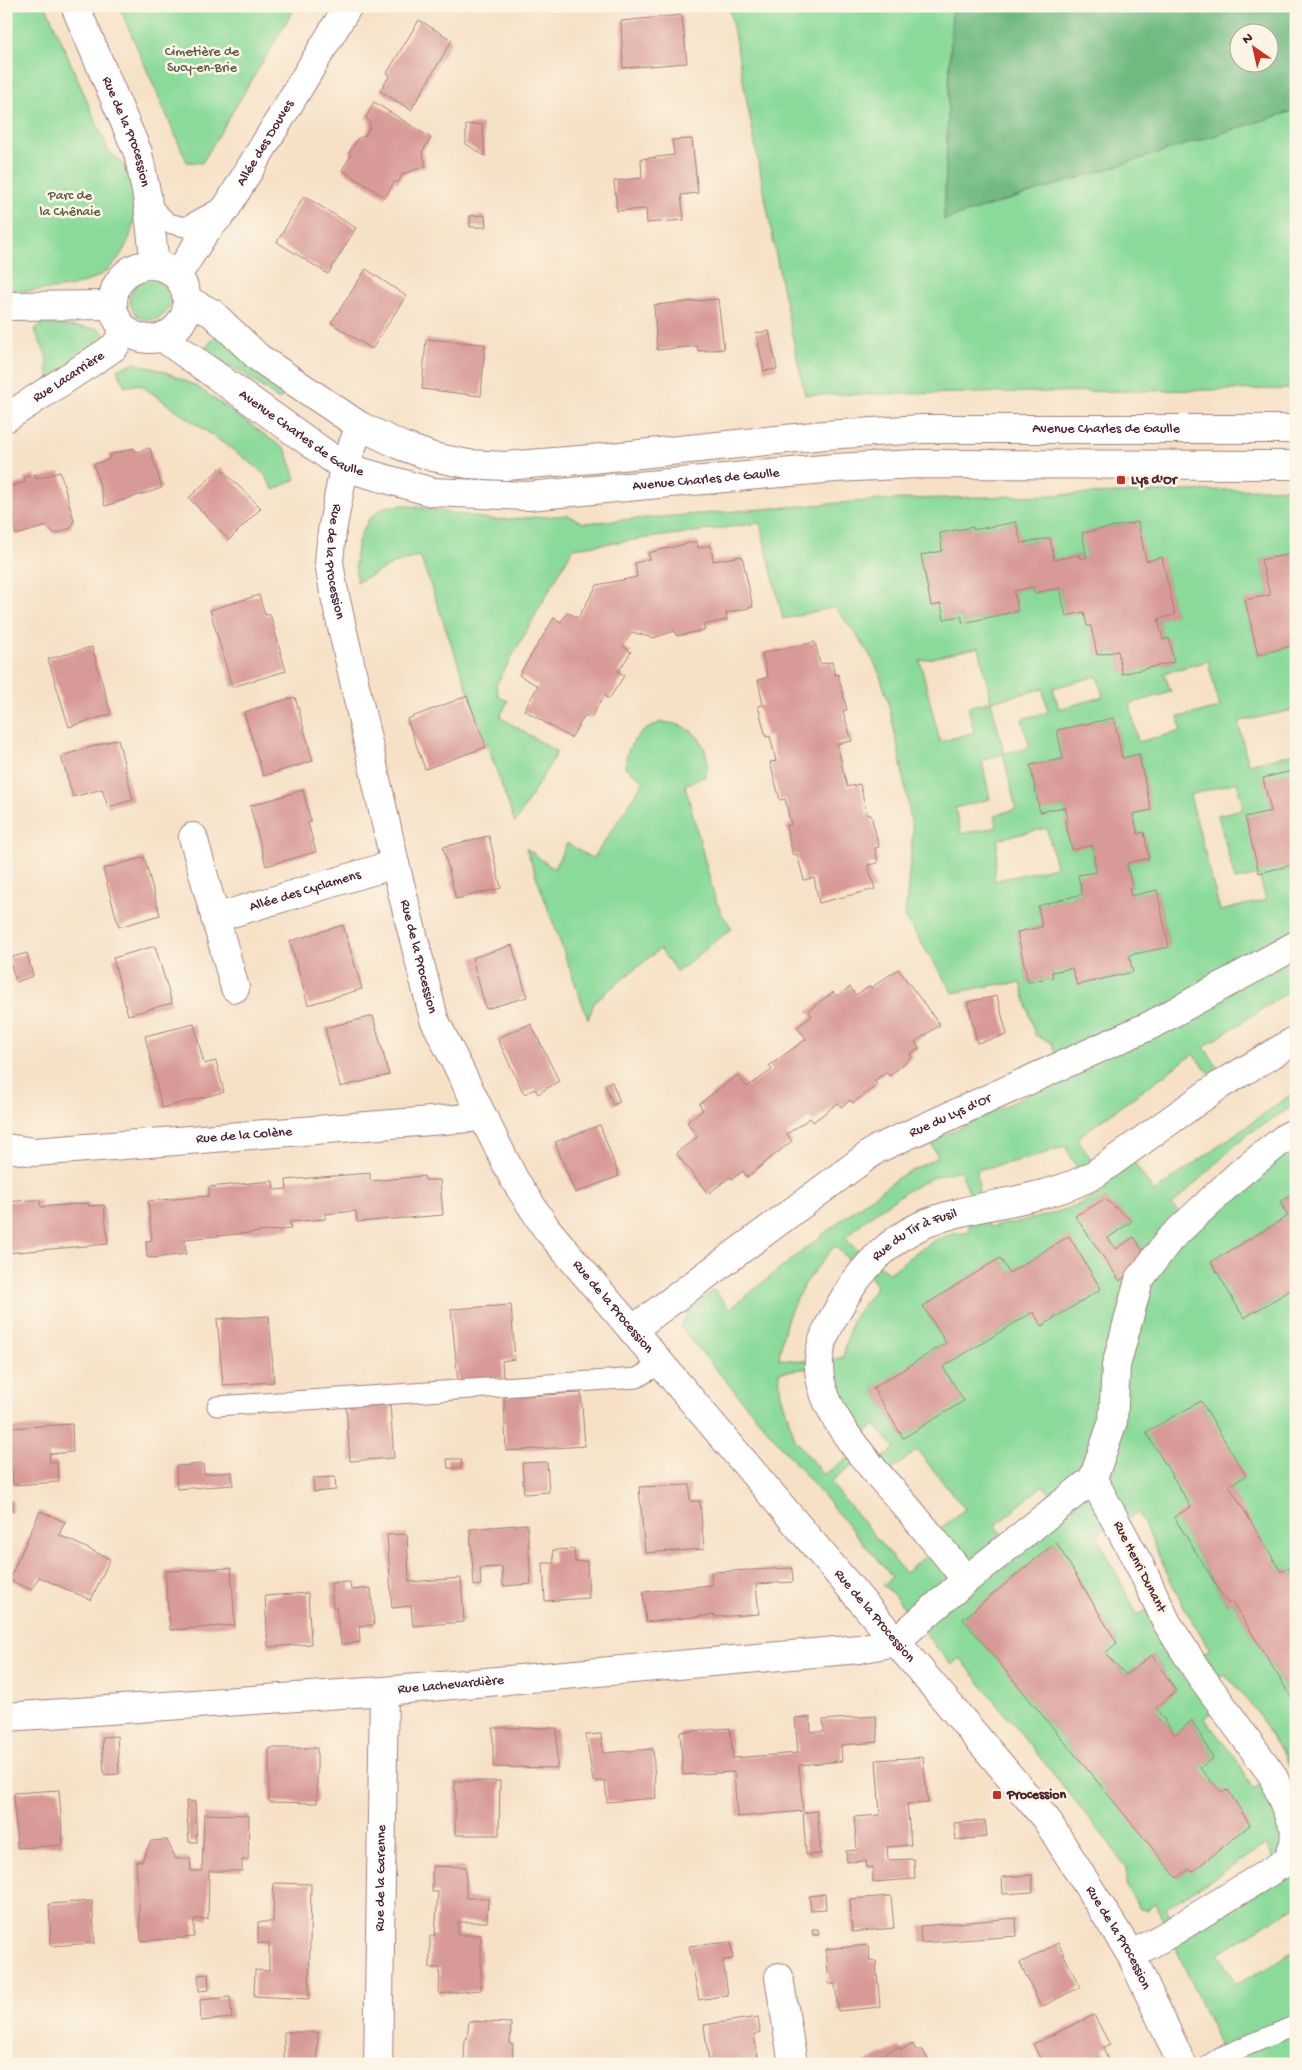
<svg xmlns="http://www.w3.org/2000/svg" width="1302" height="2070" font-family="'Gochi Hand',sans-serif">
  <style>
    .green { fill: #8ada9a; stroke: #6a7c62; fill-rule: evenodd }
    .forest { fill: #6fba82; stroke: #5c6c56; fill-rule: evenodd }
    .building { fill: #d89a98 }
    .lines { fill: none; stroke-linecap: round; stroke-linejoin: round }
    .lane-casing { stroke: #a08079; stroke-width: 21 }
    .street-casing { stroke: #a08079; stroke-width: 30 }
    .lane { stroke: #fff; stroke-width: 19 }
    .street { stroke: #fff; stroke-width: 28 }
    .poi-dot { fill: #c8321e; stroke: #fcf5e5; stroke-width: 2 }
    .labels { text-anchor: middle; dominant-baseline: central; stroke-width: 5; stroke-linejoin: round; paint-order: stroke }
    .park-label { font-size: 14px; fill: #5d574c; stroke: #fcf5e5 }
    .street-label { font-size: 14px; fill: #4a1f2b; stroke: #fcf5e5 }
    .poi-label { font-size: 14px; font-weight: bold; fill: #4a1f2b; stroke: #fcf5e5; text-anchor: start }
  </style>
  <rect width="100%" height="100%" fill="#fcf5e5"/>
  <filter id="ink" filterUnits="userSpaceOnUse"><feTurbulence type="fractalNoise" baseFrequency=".02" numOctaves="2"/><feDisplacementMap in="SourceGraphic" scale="10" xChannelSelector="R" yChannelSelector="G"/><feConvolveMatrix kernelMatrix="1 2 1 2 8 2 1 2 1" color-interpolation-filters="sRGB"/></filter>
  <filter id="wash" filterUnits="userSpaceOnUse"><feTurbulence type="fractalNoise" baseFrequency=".0096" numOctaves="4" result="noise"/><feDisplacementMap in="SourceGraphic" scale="20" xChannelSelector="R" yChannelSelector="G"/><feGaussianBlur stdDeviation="1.12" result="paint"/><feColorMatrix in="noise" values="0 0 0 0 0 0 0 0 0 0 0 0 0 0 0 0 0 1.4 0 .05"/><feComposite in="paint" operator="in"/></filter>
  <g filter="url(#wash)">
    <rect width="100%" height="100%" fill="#f6e1c7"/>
    <path class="green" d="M6,6H46L109,152C114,156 120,160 123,165C129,174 136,191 136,202C136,229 123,264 97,277C70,291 36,290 6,292Z
      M119,6H296L202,163L187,162Z
      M729,6H952L944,220L1296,110V389L805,395L781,282Z
      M130 300a20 20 0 1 1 40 0a20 20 0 1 1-40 0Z
      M42,324L99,329L105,335V342L51,379L47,373C49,348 40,349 35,329Z
      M217,334L287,390L279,400L243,373L204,350Z
      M134,363L166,372L196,386L286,450L296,479L274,490L264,474L250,462L139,384L125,387L117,369Z
      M1296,488V553L1261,560L1270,595L1245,601L1258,655L1296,645V725L1293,710L1238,722L1248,764L1296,753V987L1204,1047L1227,1081L1220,1085L1193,1054L1077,1138L1099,1172L1127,1152L1154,1192L1296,1091V1104L1245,1136L1172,1205L1188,1221L1296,1132V1192L1280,1202L1288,1216L1211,1262L1245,1318L1296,1287V1581L1288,1568L1281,1572L1175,1517L1227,1604L1232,1601L1296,1705V1776L1259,1715L1225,1674L1208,1683L1222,1704L1204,1718L1235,1757L1253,1789L1273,1776L1296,1809V1906L1218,1953L1236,1985L1296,1950V2064H1228L1156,1904L1147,1910L1140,1909L1126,1885V1868L1109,1843L960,1658L951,1665L893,1594L883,1585L892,1577L680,1327L688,1312L714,1290L730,1309L841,1220L899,1177L938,1157L931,1142L1063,1078L1052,1043L1035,1035L1021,983L993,985L953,993L905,917L913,832L898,747L887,697L878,670L864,645L835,607L783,619L760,523L573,548L496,685L499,697L508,701L500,717L557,752L515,823L420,556L395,563L357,582L355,565L357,546L362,532L369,519L384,507L405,505L494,520L568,515L583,523L878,500ZM1016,522L1021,543L1049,538L1054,560L1079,555L1080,559L1087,557L1083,533L1137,522L1146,561L1162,558L1175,615L1158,619L1163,640L1169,638L1174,662L1122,673L1118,651L1097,655L1091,626L1084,612L1066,616L1060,588L1034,593L1033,587L1014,591L1017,611L963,623L961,616L944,619L941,604L931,606L921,555L942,551L940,533L972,527L973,530ZM979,647L991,701L968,707L974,732L940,742L920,661ZM1208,661L1220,708L1178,717L1181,731L1138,742L1130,704L1171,692L1164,673ZM1097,676L1103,697L1059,709L1053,688ZM1043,689L1048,712L1022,719L1030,748L1004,753L991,701ZM1114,718L1122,758L1139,754L1151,810L1133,814L1138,834L1144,833L1149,858L1127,863L1132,887L1129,888L1131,896L1157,890L1169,946L1129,955L1132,973L1078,985L1072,968L1052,972L1053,977L1028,982L1017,932L1042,926L1038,906L1082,894L1078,876L1096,872L1092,845L1072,849L1065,821L1068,820L1065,807L1040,811L1030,765L1063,759L1058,730ZM1003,754L1016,809L995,815L997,827L961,834L955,808L990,799L982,761ZM1237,782L1243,809L1218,815L1235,880L1259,875L1266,900L1220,911L1190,795ZM1047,828L1056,867L994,881L998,839ZM1065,1146L1084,1181L1095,1175L1106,1191C1066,1213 1034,1219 990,1227L976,1208L980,1207L977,1170L1034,1157ZM960,1170L976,1208L969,1209V1233C937,1231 913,1255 890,1273L872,1261L870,1263L845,1238C867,1217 902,1191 930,1179C939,1174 950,1173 960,1170ZM1105,1199L1132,1221L1108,1238L1116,1249L1134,1237L1146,1255L1120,1281L1076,1216ZM1069,1237L1101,1289L1042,1326L1033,1312L943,1367L963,1401L903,1438L873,1389L946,1343L923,1306L1000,1258L1009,1273ZM835,1246L862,1273L867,1268L876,1287L852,1320L843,1357L819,1364V1362L779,1359C785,1308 802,1284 835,1246ZM819,1367L852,1444L875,1425L895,1448L872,1467L938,1546L905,1573L830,1482L863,1457L858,1451L823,1475L795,1439L781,1395L779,1372ZM917,1450L965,1509L931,1536L882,1478ZM1043,1485L1060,1506L1010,1545L995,1526ZM1138,1512L1183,1606L1210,1649L1192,1661L1159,1604L1137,1615L1097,1535L1115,1520L1118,1525ZM1056,1542L1117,1642L1105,1653L1126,1675L1153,1655L1176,1691L1156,1708L1175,1735L1192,1720L1213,1758L1200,1768L1221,1792L1228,1791L1189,1869L1178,1878L963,1619ZM1266,1845L1279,1865L1177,1928L1166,1908Z
      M662,722C694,724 712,744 706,776L685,785L715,899L722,914L732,928L677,972L660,949L595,1001L588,1019L526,848L554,869L567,843L593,859L644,781L625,767C626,743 640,730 662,722Z"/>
    <path class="forest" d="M952,6H1288L1296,18V110L944,220ZM1240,32H1270V62H1240Z"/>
    <g id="blocks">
      <path class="building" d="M682,15L687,63L623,68L621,21Z
        M419,20L452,40L411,110L380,91L390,75L387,73Z
        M374,102L431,138L422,152L426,166L403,174L398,183L395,181L385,197L342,170L351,155L349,153L358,138L365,136L370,127L369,121L366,118Z
        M482,124L484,139L485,156L466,144V125Z
        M692,139L698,193L681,195L684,220L647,223L646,209L617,211L614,181L642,178L641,159L674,155L672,140Z
        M304,196L356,228L328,274L277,242Z
        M485,215L486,227H470V216Z
        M366,269L406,296L372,349L331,323Z
        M718,299L724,349L698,351L697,346L657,350L654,305Z
        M769,331L777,369L764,371L756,333Z
        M426,339L485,344L481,396L422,389Z
        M134,448L136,452L150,448L162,488L105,506L94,464L110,459L109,455Z
        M220,468L261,508L229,540L189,498Z
        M60,472L74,520L71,528L55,534L47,526L16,535L6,500V487L26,482L24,478L35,474L36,479Z
        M1016,522L1021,543L1050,538L1054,560L1079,555L1080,559L1087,557L1082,533L1138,522L1146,561L1162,557L1175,615L1158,619L1163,640L1169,638L1174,662L1122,674L1118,651L1097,655L1091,626H1087L1084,612L1066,616L1060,588L1034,593L1033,587L1014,591L1018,611L963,623L961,616L944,619L941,604L931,606L921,555L942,551L940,533L973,527V530Z
        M697,541L698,548L711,545L713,561L742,556L753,607L726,613L727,620L703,625L705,630L677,636L675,631L653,638L632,632L623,646L631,652L618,672L624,676L609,699L604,696L591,718L585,715L571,738L524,710L538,686L519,675L554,618L561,622L567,612L578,618L597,585L637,577L635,563L650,559L648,553Z
        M1296,553V645L1258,655L1245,600L1270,595L1261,560Z
        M259,595L265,615L270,614L286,671L232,687L210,610Z
        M815,642L820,664L832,662L835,675L838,674L847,710L843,711L852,741L837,744L847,787L860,784L867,815H871L879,847L875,848L878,863L868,865L875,889L819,903L814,878L804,880L797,854L793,855L786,826L791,825L785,799L780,800L770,762L776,761L770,736L766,737L758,706L763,705L758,680L768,677L762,653Z
        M92,647L111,714L69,727L48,659Z
        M467,696L486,747L425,769L407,719Z
        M295,697L313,761L263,776L244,712Z
        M1114,718L1122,758L1139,754L1151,810L1133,814L1138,834L1144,832L1149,858L1127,863L1132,887L1129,888L1131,896L1157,890L1169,947L1129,955L1133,972L1077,985L1072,968L1052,972L1053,977L1028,982L1017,932L1042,927L1038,906L1082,894L1078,875L1096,872L1092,845L1072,850L1065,820H1068L1065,807L1040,812L1030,765L1063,759L1057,730Z
        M118,739L133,800L108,807L102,789L73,797L61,756Z
        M1296,770V864L1259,873L1245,817L1271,811L1263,778Z
        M303,790L311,822L308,823L316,852L266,866L250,806Z
        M489,836L501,888L456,899L443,847Z
        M144,857L160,915L119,927L103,869Z
        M343,925L362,989L308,1005L290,941Z
        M512,945L527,997L486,1009L472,958Z
        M155,946L172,1003L128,1015L113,958Z
        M27,953L33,976L16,982L9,958Z
        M898,969L940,1025L915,1042L919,1048L910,1054L912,1057L889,1076L886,1072L874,1081L877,1085L853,1103L850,1100L841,1107L838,1103L813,1122L810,1118L787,1134L792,1141L747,1177L743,1171L732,1179L730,1177L708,1194L676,1153L697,1137L687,1122L703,1110L699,1104L737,1075L747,1087L772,1070L769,1066L806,1039L797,1027L812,1016L808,1011L833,992L837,996L850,987L856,995L870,986L871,988Z
        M997,996L1007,1035L977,1043L968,1002Z
        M373,1016L389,1075L340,1087L325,1028Z
        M194,1024L204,1064L216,1061L224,1092L162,1108L145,1036Z
        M531,1024L559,1081L538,1094L535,1089L524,1094L497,1038Z
        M612,1082L620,1102L613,1105L605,1085Z
        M600,1125L619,1176L575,1193L555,1142Z
        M370,1173V1181L424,1176L425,1180H440L443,1215L357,1222L356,1211L325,1214V1219L290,1222L291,1229L185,1239L186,1254L153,1258L147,1257L146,1241L152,1240L148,1201L209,1196V1187L273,1181L274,1190L287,1189L286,1180Z
        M1296,1192V1287L1244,1318L1211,1262L1288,1216L1280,1202Z
        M1105,1199L1132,1221L1108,1238L1116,1249L1134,1237L1146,1256L1120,1281L1075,1216Z
        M30,1200H40L41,1207L88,1203L89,1206L104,1205L108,1244L6,1253V1202Z
        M1069,1236L1101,1289L1042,1326L1033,1312L943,1367L964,1401L903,1438L873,1388L946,1343L923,1306L1000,1258L1009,1273Z
        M511,1305L515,1359L502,1361L503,1378L458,1381L451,1309Z
        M269,1316L274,1382L223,1385L217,1319Z
        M581,1393L585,1446L506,1451L504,1397Z
        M1201,1401L1246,1476L1229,1485L1281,1572L1288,1568L1296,1581V1705L1232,1601L1228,1604L1174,1517L1191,1507L1146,1432Z
        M390,1405L394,1458L350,1461L346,1407Z
        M72,1424L73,1452L49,1454L50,1462H57L59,1482L13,1485L9,1428Z
        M447,1459H461L462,1468H448Z
        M547,1462L549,1492L524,1494L522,1463Z
        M203,1464L204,1474L232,1472L233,1485L177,1489L176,1466Z
        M335,1477L336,1490L314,1492L313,1478Z
        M690,1485V1501H700L704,1549L645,1553L639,1487Z
        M12,1500L13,1511L6,1512V1501Z
        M40,1511L65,1522L59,1535L110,1559L91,1600L39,1577L32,1590L9,1580Z
        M527,1524L531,1584L503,1586L502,1567L480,1568L481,1585L474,1586L470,1529Z
        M407,1534L409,1582L461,1578L464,1622L413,1626L411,1606L392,1608L387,1535Z
        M1056,1542L1117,1643L1105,1653L1126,1675L1152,1655L1176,1691L1156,1708L1175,1735L1192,1720L1213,1758L1200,1768L1221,1792L1228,1790L1250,1825L1192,1872L1189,1869L1177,1878L963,1619Z
        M574,1549L575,1562L587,1561L589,1598L545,1601L543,1563H554L553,1550Z
        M231,1568L235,1625L170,1630L165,1571Z
        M792,1568L793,1582L756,1584L759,1614L715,1617V1615L646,1622L643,1592L712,1585L711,1572Z
        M350,1582L351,1590L371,1588L374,1625L359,1626L360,1642L341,1644L336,1607H333L331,1583Z
        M308,1593L311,1644L268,1647L265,1596Z
        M876,1716L878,1742L841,1745L842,1761L799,1765L803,1811L737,1817L734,1772L683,1775L680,1732L730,1728L733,1758L798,1753L795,1718L810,1717L811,1732H824L823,1720Z
        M493,1728H557V1768L493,1767Z
        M601,1734L603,1753L653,1749L656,1798L607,1802L605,1781H593L586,1735Z
        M117,1736L119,1774L104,1775L102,1737Z
        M269,1748H317V1803L269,1802Z
        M923,1757L928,1803L907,1804L911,1845L887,1847L888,1860L914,1859L915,1879L873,1882V1867L867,1868L866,1861L847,1862L846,1851L857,1850L854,1817L880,1815L876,1760Z
        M455,1781H500L499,1835H455Z
        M59,1790L63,1845L17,1848L14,1793Z
        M186,1801L195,1802L197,1842H189Z
        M817,1811L821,1854L806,1855L803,1813Z
        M204,1814L249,1815L248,1860H242V1871H209L208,1919H194V1937L141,1941L136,1861H142L151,1841L167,1840L176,1859L190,1858L191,1871H202Z
        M985,1820L987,1837L956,1840L954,1823Z
        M432,1866L466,1867V1898H488L487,1922H458V1935H481V1990L439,1994L440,1968H430V1936L435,1935L438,1892H432Z
        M1032,1875L1033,1892L1003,1894L1002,1877Z
        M274,1883L311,1884L309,1999L254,1996L255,1970L269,1971V1943H258V1922H273Z
        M825,1894L826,1909L811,1910L809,1896Z
        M891,1896L894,1928L852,1932L850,1899Z
        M92,1901L95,1943L51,1946L49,1904Z
        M1016,1918L1017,1936L921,1943L920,1926Z
        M812,1929H818L819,1935H813Z
        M731,1942L733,1959L723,1960L728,1995L699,2000L689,1946Z
        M1058,1943L1080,1987L1041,2007L1020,1963Z
        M869,1945L870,1962L876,1961L880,2007L838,2011L835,1984H829L826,1949Z
        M208,1974L209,1990L199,1991L198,1975Z
        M230,1997L232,2018L201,2021L200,2000Z
        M1094,2015L1110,2045L1103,2048L1110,2064H1043L1033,2044Z
        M758,2017L760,2032L754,2034L759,2064H709L704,2025Z
        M469,2021L511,2023L510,2044H513L512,2064H460V2061H464L465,2038L467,2039Z
        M284,2032H318L317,2064H284Z
        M913,2044L916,2050H923L929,2062L927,2064H861L899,2047L901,2050Z"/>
    </g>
  </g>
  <g filter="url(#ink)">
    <use href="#blocks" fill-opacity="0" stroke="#a08079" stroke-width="1"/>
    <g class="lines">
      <g class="lane-casing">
        <path id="lane" d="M148,203L168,223L185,227L218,209
          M217,1406L637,1378L660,1364
          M1210,2064L1220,2057L1296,2025"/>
      </g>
      <g class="street-casing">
        <g id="street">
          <path id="s1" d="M75,6L138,153L147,196L155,265"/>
          <circle cx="150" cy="302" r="37"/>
          <path id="s2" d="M177,276L205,232L225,210L348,6"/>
          <path id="s3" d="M187,300L212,313L259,358L360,426L402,446L433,457L468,464L505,466L592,459L825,435L922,429H1296"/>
          <path d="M6,306L112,305"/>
          <path id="s4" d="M162,337L344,467L432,492L528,496L835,468L918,464L1296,465"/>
          <path id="s5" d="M6,418L104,354L114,347L126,331"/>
          <path id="s6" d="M360,426L344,467L332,531L329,562L333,587L395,864L434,1019L514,1179L546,1228L1046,1819L1131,1955L1182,2064"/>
          <path d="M193,837L235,988"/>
          <path id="s7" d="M215,918L395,864"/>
          <path id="s8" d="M6,1148L35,1152L482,1117"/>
          <path id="s9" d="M632,1330L877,1149L1151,1025L1296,945"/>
          <path id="s10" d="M966,1580C946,1554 925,1529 904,1504C874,1469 816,1412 819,1361C820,1339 831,1322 842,1302C859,1271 889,1240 922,1225C978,1201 1042,1204 1095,1174L1220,1085L1296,1040"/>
          <path id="s11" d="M6,1717L384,1691L859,1649L895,1642L966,1580L1093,1479"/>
          <path d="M1131,1955L1167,1935L1287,1861L1294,1844L1295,1826L1290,1819L1273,1776L1198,1672L1167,1623L1141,1568L1093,1479L1113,1421L1116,1366L1139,1280L1169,1240L1189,1221L1238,1175L1286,1137L1296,1132"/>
          <path d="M779,1977L793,2064"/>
          <path id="s12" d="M378,2064L384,1691"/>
        </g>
      </g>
      <use href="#lane" class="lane"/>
      <use href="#street" class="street"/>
    </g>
  </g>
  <g class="poi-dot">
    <rect x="1116" y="475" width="10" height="10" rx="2.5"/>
    <rect x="992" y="1790" width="10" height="10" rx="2.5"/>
  </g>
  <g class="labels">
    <g class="park-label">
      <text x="202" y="52">Cimetière de<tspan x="202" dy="16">Sucy-en-Brie</tspan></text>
      <text x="70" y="196">Parc de<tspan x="70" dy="16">la Chênaie</tspan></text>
    </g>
    <g class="street-label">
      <text stroke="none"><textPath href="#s1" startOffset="136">Rue de la Procession</textPath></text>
      <text stroke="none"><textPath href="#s2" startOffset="160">Allée des Douves</textPath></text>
      <text stroke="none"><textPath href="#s5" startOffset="75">Rue Lacarrière</textPath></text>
      <text stroke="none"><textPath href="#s3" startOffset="970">Avenue Charles de Gaulle</textPath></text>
      <text stroke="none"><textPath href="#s4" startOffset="170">Avenue Charles de Gaulle</textPath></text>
      <text stroke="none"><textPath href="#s4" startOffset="590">Avenue Charles de Gaulle</textPath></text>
      <text stroke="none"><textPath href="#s6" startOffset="140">Rue de la Procession</textPath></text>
      <text stroke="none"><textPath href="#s7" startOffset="94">Allée des Cyclamens</textPath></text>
      <text stroke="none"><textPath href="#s6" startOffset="545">Rue de la Procession</textPath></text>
      <text stroke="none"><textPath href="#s9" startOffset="385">Rue du Lys d'Or</textPath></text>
      <text stroke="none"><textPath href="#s8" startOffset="239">Rue de la Colène</textPath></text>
      <text stroke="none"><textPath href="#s10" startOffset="434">Rue du Tir à Fusil</textPath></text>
      <text stroke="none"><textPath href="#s6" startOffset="950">Rue de la Procession</textPath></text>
      <text transform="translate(1139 1567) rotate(63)">Rue Henri Dunant</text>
      <text stroke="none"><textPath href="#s6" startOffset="1355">Rue de la Procession</textPath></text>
      <text stroke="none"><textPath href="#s11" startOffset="446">Rue Lachevardière</textPath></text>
      <text stroke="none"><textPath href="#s12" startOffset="186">Rue de la Garenne</textPath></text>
      <text stroke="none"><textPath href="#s6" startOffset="1760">Rue de la Procession</textPath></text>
    </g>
    <g class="poi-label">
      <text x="1131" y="480">Lys d'Or</text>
      <text x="1007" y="1795">Procession</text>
    </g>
  </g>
  <rect width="1302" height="2070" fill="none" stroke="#fcf5e5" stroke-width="25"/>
  <g transform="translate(1254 48) rotate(326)"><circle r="24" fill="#fcf5e5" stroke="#b59f9b"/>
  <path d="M0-4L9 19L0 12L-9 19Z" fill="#c8321e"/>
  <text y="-8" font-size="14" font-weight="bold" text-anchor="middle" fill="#4a1f2b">N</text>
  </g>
</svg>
